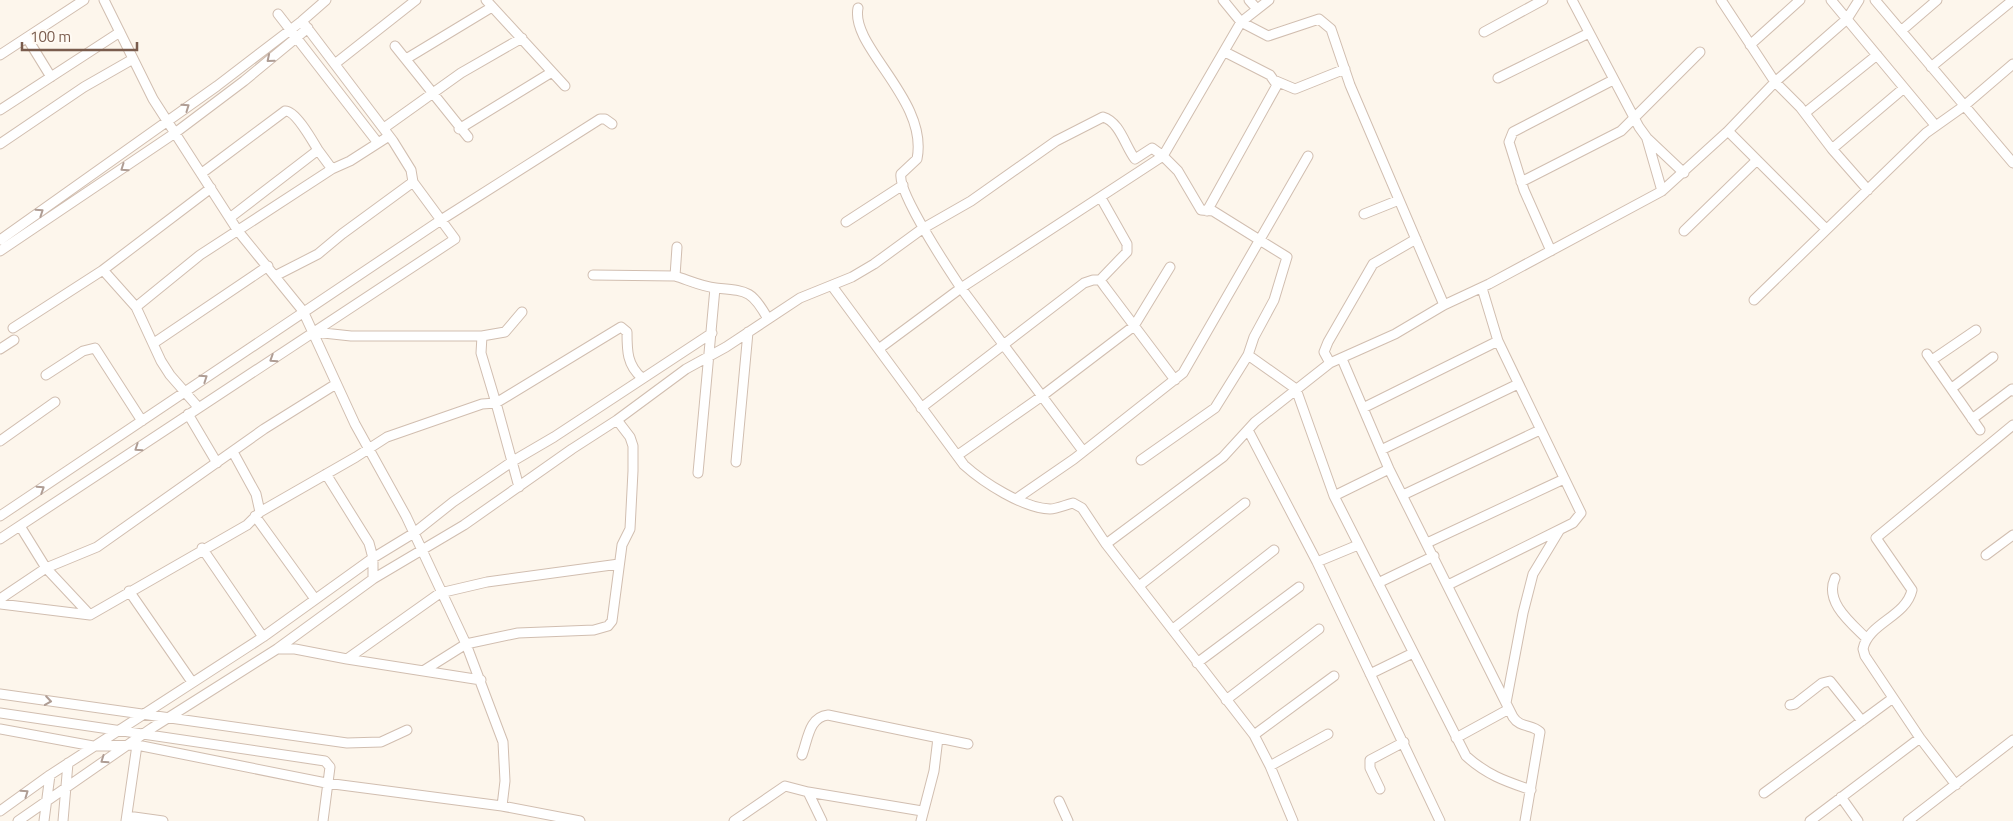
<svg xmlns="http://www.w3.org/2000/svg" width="2013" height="821" font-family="'Titillium Web',sans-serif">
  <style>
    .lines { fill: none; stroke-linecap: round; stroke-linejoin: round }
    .minor-casing { stroke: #d1beb0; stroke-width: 11 }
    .minor { stroke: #fff; stroke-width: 9 }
    .oneway { stroke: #af9d94 }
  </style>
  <rect width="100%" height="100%" fill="#fdf6ec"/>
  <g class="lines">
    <g class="minor-casing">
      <path id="minor" d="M104,0L153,99L238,231L303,311L355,424L406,516L466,644L503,742L505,781L502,806L580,821
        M486,0L565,86
        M1223,0L1241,22L1268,36L1319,19L1331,29L1350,85L1444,305L1489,284L1662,191L1728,131L1775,82L1847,19L1859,0
        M1249,0L1257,9
        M1572,0L1639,127L1647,138L1684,173
        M1721,0L1775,82L1800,107L1832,149L1868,190
        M1831,0L1935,125
        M1875,0L2013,163
        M858,8C850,47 929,100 917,159L901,174C897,192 949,270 961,288L1163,156L1178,171L1201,210L1213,211L1287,257L1274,300L1254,337L1248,355L1296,389L1334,496L1466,756C1487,775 1505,781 1531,790
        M278,14L378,143
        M1901,31L1937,0
        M1484,32L1543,0
        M27,38L51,77
        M1750,45L1800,0
        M395,46L468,137
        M0,55L84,0
        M406,59L492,7
        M336,63L416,0
        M1931,67L2013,0
        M1498,78L1589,33
        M1276,81L1295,89L1345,69
        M0,110L120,32
        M1805,113L1877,55
        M384,128L461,73L522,38
        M459,129L552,72
        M1728,131L1826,229
        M1647,139L1662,191
        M0,144L84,87L133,59
        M1832,149L1904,88
        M318,150L332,169
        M202,173L285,111C295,110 312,140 318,150L231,217
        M1521,182L1621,131L1700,52
        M1207,211L1277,85L1270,75L1225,52
        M1364,214L1399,200
        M846,222L903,185
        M1684,231L1757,160
        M0,240L217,86L302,21
        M677,247L675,276C688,280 703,287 716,288C747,291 752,290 768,319
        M0,251L175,133L244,81L308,28
        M1551,251L1524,190L1509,142L1513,132L1613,80
        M593,275L675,276
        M275,276L318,254L342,234L413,182
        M1100,280L1127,252V244L1101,198
        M832,286L964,465C984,483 1023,508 1050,509C1057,509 1065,505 1073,503L1082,508L1106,544L1254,735L1270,766L1293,821
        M1754,300L1926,133L1964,106L2013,64
        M136,307L200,255L332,169L350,161L389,136
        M13,328L103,270
        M482,336L505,332L522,312
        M154,343L268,266
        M880,348L961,288L1083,451
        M0,349L14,340
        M1927,354L1980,430
        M1342,359L1389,469L1513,717C1520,728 1532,724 1540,732L1525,821
        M1932,360L1976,330
        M1330,363L1324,352L1328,342L1373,264L1416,239
        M46,375L83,351L95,348L142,421
        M1952,388L1993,357
        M198,407L170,375L161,361L136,307L103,270L211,188
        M921,408L1084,283L1093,280H1100L1105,287L1175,380
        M1363,408L1498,341
        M188,414L217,463
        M1972,419L2012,389L2013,391
        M1248,430L1317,562L1440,821
        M0,441L55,402
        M1381,450L1518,384
        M233,452L256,494L260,512
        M958,455L1042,396L1134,326L1170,267
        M1141,460L1215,408L1248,355
        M736,462L748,332
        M698,473L715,288
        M326,474L369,543L373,558V579
        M519,487L496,403L621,327L627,332C627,351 627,365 642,378
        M1403,495L1540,430
        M1334,496L1389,469
        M1016,499L1074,459L1183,373L1308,156
        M0,516L441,220L600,119H605L612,124
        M255,516L315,599
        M20,526L46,568L90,615
        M0,539L455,239L413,182L411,170L393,141L302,21L326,0
        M1427,543L1564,479
        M1106,544L1223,457L1255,422L1330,363L1395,334L1444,305
        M202,548L263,637
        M1986,555L2013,535
        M1317,562L1358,545
        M1835,578C1824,602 1851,623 1867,639
        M1378,583L1434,556
        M1448,585L1573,523L1581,513L1498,341L1482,288
        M1139,586L1245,503
        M129,591L192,682
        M0,599L46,568L97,547L264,429L336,384
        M0,604L90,615L247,525L260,512L356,457L387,437L482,404L496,403L481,353L482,336H351L314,332
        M1173,629L1274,550
        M277,649H295L347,659L440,593L487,582L619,564
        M347,659L481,680
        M1197,663L1299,587
        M423,671L466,644L518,633L594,630L608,626L612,621L622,545L630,529L633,471V446L630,437L617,420
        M1370,674L1413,653
        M0,694L347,743L381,742L407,730
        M1226,700L1319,629
        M1506,703L1523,613L1533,574L1559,531
        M1790,705L1795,704L1822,683L1830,681L1862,721
        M0,713L325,761L330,767L323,821
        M0,729L93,746L137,745L326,783L502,806
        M1254,735L1334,676
        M1456,738L1509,709
        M802,755C808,739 809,717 828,715L968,744
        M1270,766L1328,734
        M1956,785L1920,738L1865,656L1863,649C1868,623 1906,617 1912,590L1876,538L2013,425
        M1380,789L1370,768V760L1404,742
        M808,792L922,811
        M1764,793L1893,698
        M1841,797L1858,821
        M1059,801L1068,821
        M0,811L50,775
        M127,816L163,821
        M18,821L152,728L277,649L373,579L464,525L572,449L617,420L686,369L726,347L800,298L852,277L874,264L922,229L971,201L1056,141L1103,117C1120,122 1125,146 1135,159L1152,148L1163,156L1241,22L1269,0
        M44,821L50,775L263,637L373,558L414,533L453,502L513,461L554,437L712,333
        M63,821L68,763
        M126,821L137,745
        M734,821L785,786L808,792L822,821
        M921,821L934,771L938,738
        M1810,821L1920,738
        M1908,821L2013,740"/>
    </g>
    <use href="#minor" class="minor"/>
  </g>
  <defs><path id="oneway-chevron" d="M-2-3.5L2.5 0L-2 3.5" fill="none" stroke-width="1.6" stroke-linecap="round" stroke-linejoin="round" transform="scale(1.25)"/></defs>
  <g class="oneway">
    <use href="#oneway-chevron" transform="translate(270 59) rotate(140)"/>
    <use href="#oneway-chevron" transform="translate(186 107) rotate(-35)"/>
    <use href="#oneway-chevron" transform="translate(124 168) rotate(145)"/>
    <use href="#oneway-chevron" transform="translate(40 212) rotate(-34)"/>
    <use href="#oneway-chevron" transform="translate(273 359) rotate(147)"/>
    <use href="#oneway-chevron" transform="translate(204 378) rotate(-34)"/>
    <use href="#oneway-chevron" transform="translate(138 448) rotate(146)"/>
    <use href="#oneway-chevron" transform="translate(41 489) rotate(-33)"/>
    <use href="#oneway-chevron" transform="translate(48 701) rotate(8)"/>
    <use href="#oneway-chevron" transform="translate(104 760) rotate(145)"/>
    <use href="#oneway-chevron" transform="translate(25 793) rotate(-35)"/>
  </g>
  <path d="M22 42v8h115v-8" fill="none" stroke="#7a5c4d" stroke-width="2.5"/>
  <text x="30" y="42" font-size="15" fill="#7a5c4d" stroke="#fffaf3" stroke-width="4" paint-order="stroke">100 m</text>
</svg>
